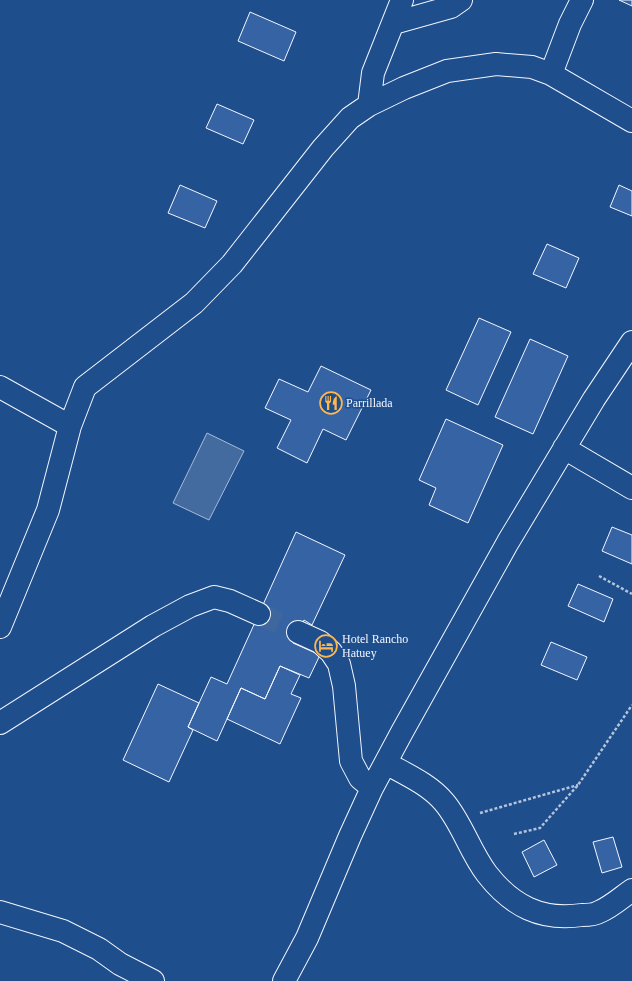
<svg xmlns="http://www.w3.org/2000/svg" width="632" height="981" font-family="'Times New Roman',serif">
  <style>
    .water { fill: #446ba0; stroke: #a8bbd7 }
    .building { fill: #3563a3; stroke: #f2f6ff }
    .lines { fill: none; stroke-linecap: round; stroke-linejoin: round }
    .minor-tunnel { stroke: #3f679d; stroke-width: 22; stroke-dasharray: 22 11; stroke-linecap: butt }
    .minor-casing { stroke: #f2f6ff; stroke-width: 24 }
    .path { stroke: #b3c4dc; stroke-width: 2.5; stroke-dasharray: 3 2; stroke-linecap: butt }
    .minor { stroke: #1f4e8c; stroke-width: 22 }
    .labels { text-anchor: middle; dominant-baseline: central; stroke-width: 3; stroke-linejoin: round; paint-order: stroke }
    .poi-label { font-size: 12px; fill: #f2f6ff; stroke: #1f4e8c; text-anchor: start }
  </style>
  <rect width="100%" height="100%" fill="#1f4e8c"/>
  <path class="water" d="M207,433L244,451L209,520L173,503Z"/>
  <path class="building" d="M619,0H632V6Z
    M250,12L296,32L284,61L238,41Z
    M217,104L254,120L243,144L206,128Z
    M180,185L217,201L205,228L168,213Z
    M619,185L632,191V216L610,207Z
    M547,244L579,258L566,288L533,274Z
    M479,318L511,332L478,405L446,390Z
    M530,339L568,356L533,434L495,417Z
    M321,366L371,390L346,440L323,429L307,463L277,448L291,420L265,408L279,379L308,392Z
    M446,419L503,445L468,523L429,505L436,488L419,480Z
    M612,527L632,535V564L602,551Z
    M296,532L345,555L312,625L304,620L293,643L320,655L309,678L280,666L265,699L241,688L217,741L188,727L211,677L227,684Z
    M578,584L613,599L604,622L568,606Z
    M551,642L587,657L577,680L541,665Z
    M280,666L300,675L291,694L301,698L280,744L227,719L241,688L265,699Z
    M158,684L199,703L188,727L193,730L169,782L123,760Z
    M613,837L622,867L602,873L593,842Z
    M544,840L557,865L534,877L522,852Z"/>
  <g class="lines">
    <path class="minor-tunnel" d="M259,614L298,632"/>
    <g class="minor-casing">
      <path id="minor" d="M394,23L451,7L461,0
        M551,74L570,24L582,0
        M369,105L373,73L402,0
        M0,387L70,426
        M564,448L632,488
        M0,627L48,510L70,426L85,387L194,303L232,264L323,148L350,118L369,105L404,88L447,71L496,64L532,67L551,74L632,121
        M298,632L320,642L331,652L339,664L344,686L351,761L360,778L372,788
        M0,723L153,626L190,606L214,597L230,601L259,614
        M386,763C405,774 429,784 444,802C462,823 470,852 487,874C512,906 541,921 582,915C587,915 594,915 599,912C611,907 622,897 632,890
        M0,912L63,931L99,949L120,964L153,981
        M284,981L307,938L350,836L372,788L402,732L508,542L594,399L632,342"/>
    </g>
    <path class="path" d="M599,576L632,594
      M480,813L578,785
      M514,834L540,828L578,785L632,705"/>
    <use href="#minor" class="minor"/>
  </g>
  <defs>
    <g id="restaurant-ring" transform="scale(1.15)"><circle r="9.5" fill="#1f4e8c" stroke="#ffb74d" stroke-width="1.5"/><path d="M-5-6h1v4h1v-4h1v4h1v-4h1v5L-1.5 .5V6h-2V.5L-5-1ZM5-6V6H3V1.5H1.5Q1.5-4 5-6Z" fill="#ffb74d"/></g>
    <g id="hotel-ring" transform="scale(1.15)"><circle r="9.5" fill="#1f4e8c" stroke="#ffb74d" stroke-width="1.5"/><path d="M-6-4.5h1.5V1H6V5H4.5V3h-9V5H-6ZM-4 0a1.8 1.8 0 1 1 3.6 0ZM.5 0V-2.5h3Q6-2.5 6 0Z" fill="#ffb74d"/></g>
  </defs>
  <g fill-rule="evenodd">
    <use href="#restaurant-ring" x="331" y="403"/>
    <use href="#hotel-ring" x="326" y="646"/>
  </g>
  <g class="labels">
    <g class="poi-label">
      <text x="346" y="403">Parrillada</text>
      <text x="342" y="639">Hotel Rancho<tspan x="342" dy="14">Hatuey</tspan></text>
    </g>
  </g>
</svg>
